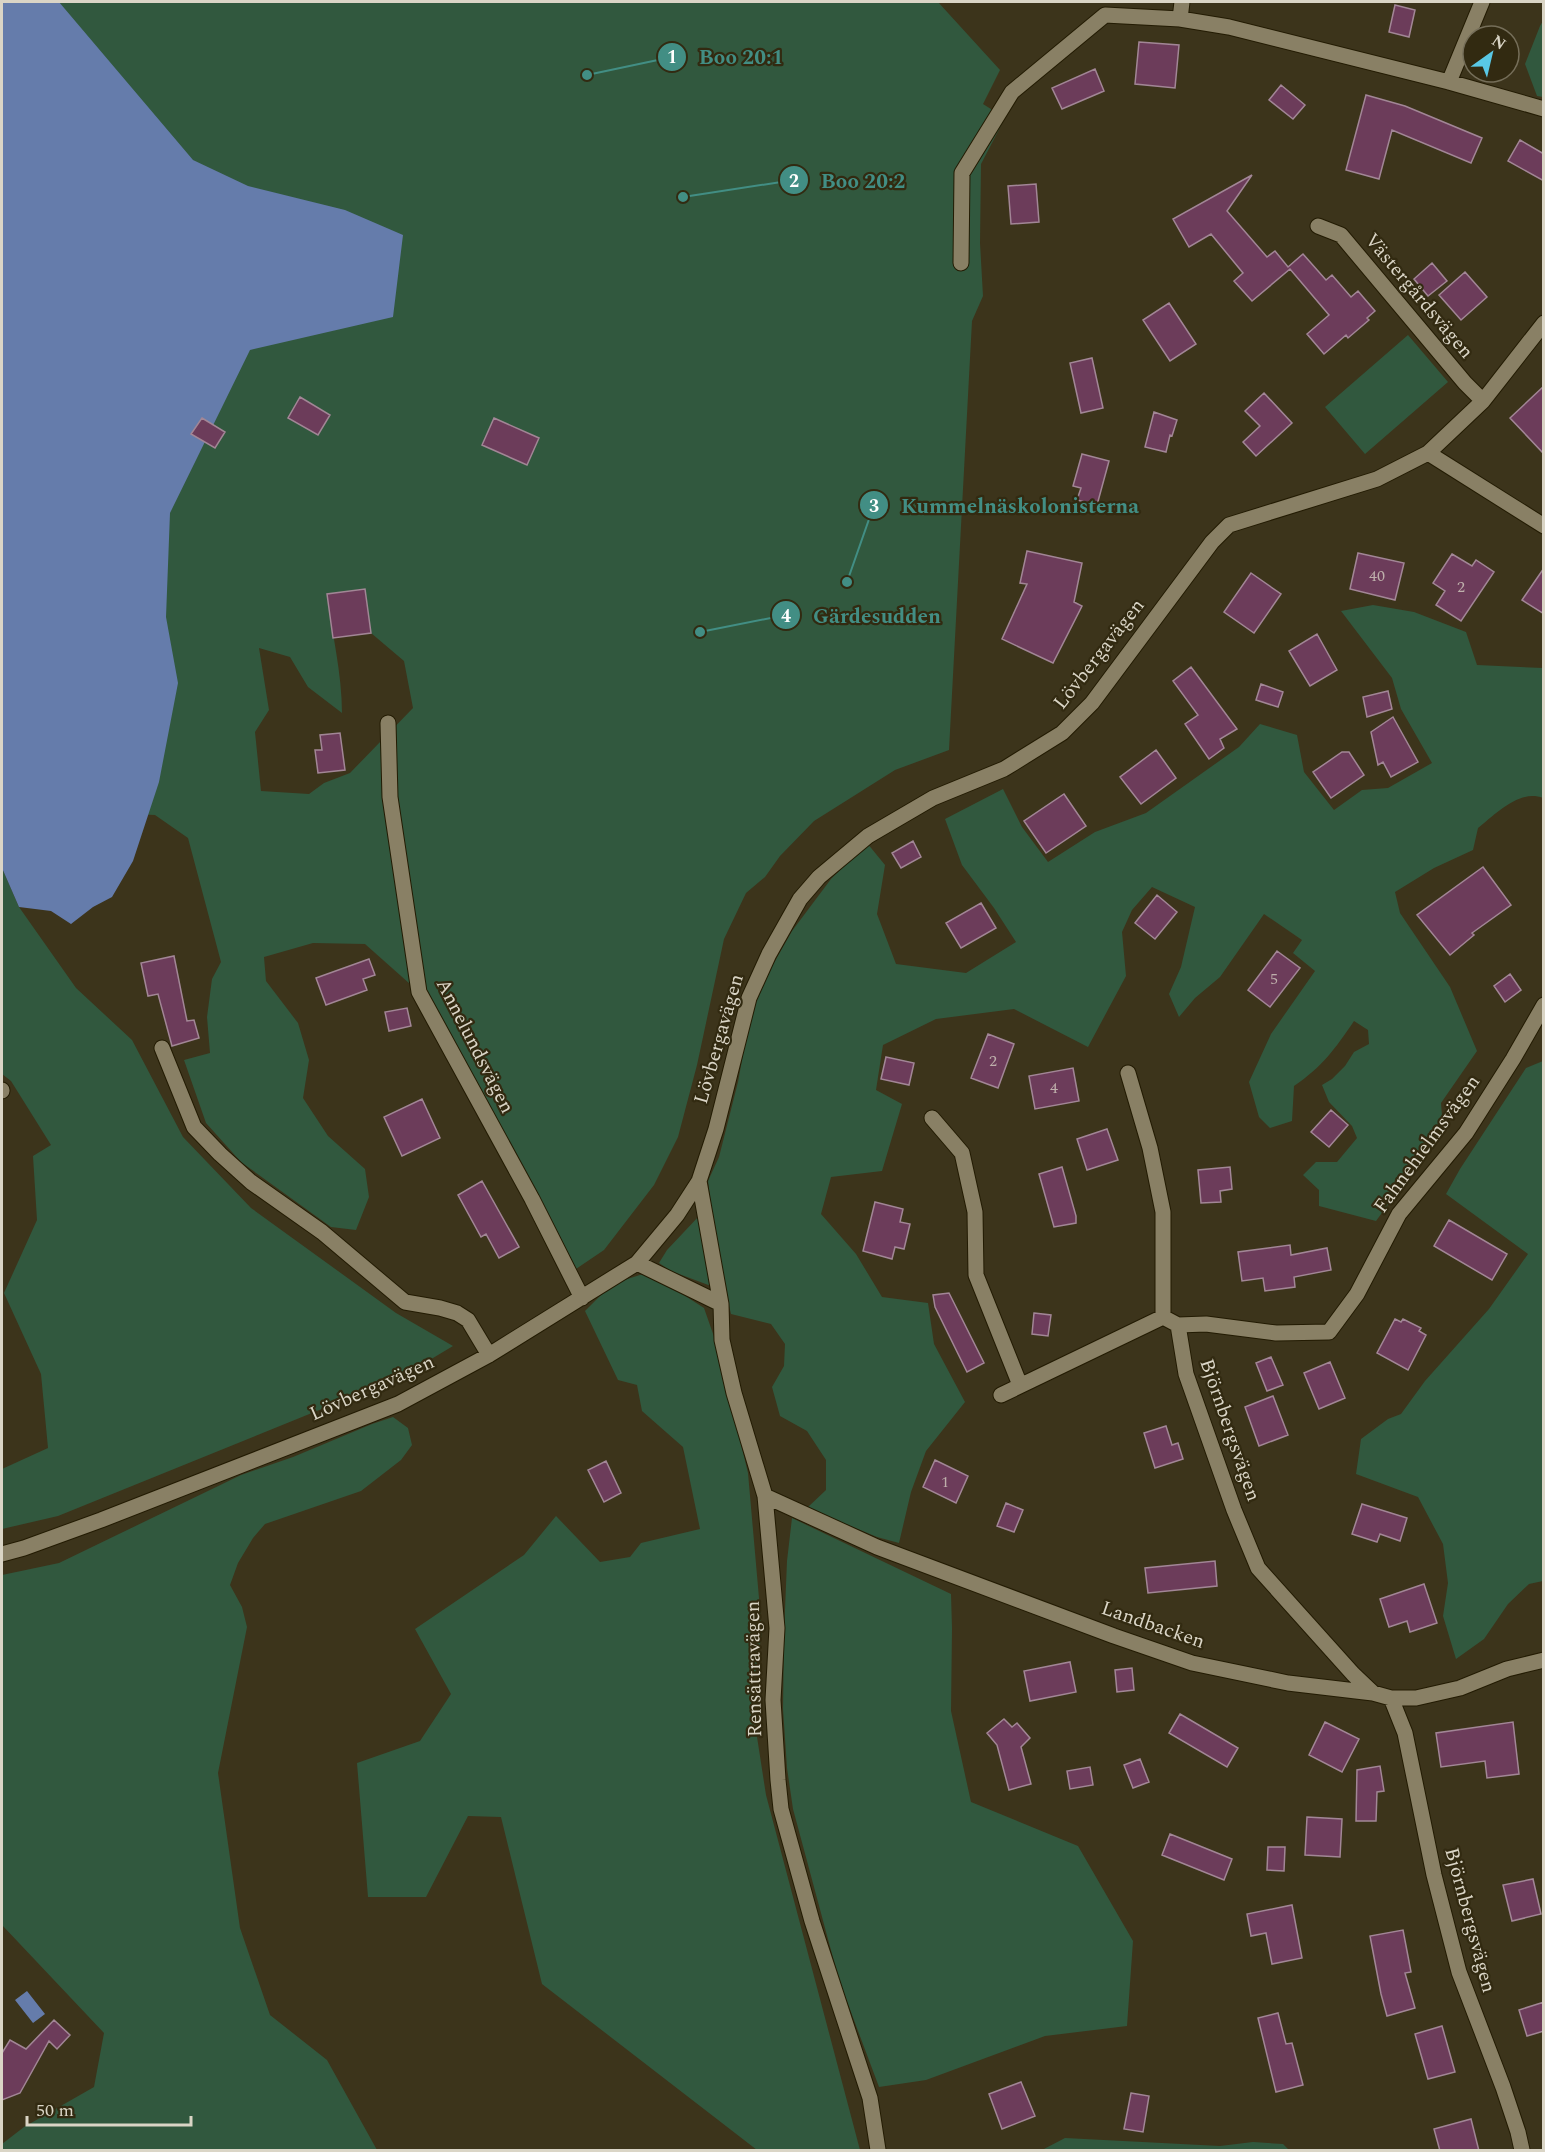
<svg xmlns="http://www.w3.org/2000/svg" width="1545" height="2152" font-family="Spectral,serif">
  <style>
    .green { fill: #31583e; fill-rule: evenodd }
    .water { fill: #657cab }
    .building { fill: #6c3c5a; stroke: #a28696; stroke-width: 1.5 }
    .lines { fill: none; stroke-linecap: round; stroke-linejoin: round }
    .minor-casing { stroke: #231b03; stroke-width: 17 }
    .minor { stroke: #898065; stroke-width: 15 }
    .labels { text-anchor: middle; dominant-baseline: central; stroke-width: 4.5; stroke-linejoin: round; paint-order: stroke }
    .number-label { font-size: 16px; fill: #beafab }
    .street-label { font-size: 20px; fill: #dad5c6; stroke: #322a11 }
    .leader { fill: none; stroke: #428e84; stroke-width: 2 }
    .callout-dot { fill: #428e84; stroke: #322a11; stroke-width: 2 }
    .mark-label { font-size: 18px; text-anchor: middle; font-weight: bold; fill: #fff }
    .callout-label { font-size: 21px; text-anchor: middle; font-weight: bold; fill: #428e84; stroke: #322a11; stroke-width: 4.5; stroke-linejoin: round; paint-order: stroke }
  </style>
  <rect width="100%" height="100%" fill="#3c341b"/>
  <path class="green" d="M2,2H938L1000,70L983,104L1005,118L981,164L980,243L983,296L972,321L949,750L895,770L814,821L780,856L765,877L746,893L724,939L697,1065L678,1137L654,1185L604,1250L573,1271L419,992L365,944L313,943L264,957L266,981L298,1023L309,1060L303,1098L328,1136L365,1169L369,1197L356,1230L331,1227L241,1162L206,1123L184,1060L210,1053L207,1017L212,979L221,962L188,838L155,815L133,814ZM365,589L371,633L404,661L413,708L350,773L324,783L309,794L261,791L255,732L269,710L259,648L290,657L308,687L342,713C342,673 332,634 327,594Z
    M1543,21V97L1537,96L1525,64L1540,26Z
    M1408,335L1448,382L1365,454L1325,407Z
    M1373,605L1414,612L1466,632L1477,665L1543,668V798C1519,789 1496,814 1478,828L1473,850L1434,868L1395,892L1400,913L1450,987L1477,1051L1441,1103L1443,1129L1376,1221L1319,1206V1190L1303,1175L1316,1162H1337L1357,1138L1352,1126L1329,1102L1322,1085L1332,1079L1345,1066L1354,1052L1369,1044L1368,1030L1354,1021C1335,1049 1322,1067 1294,1086L1292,1121L1270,1128L1259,1117L1249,1082L1271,1034L1315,971L1293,953L1302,940L1264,914L1220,977L1195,998L1179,1017L1169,994L1181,967L1195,907L1152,887L1132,910L1122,932L1126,976L1088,1047L1014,1009L936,1019L883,1045L876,1090L902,1104L882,1171L831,1177L821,1214L856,1254L882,1297L928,1303L934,1344L965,1402L926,1451L911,1492L899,1543L877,1537L807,1508L826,1490V1460L807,1431L780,1416L772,1387L784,1366L785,1344L771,1324L731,1314L717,1254L708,1181L719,1157L738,1082L752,1005L762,984L792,931L831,879L867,843L885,865L877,914L896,964L966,973L1016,942L994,908L962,865L945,819L1003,789L1022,827L1048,862L1095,832L1146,813L1239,747L1260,724L1297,735L1304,772L1334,810L1362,790L1388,788L1432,763L1401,709L1392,678L1341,611Z
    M2,868L19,907L76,988L132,1040L183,1137L251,1208L396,1313L453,1346L403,1376L58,1516L2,1529V1469L48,1448L41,1374L4,1293L37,1220L33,1156L51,1145L11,1081L2,1074Z
    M1543,1061V1581L1529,1584L1508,1604L1484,1639L1456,1659L1443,1616L1448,1583L1443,1544L1418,1497L1356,1474L1361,1439L1388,1419L1401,1414L1425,1381L1489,1309L1528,1254L1446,1194L1460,1169L1526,1068Z
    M700,1215L711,1286L671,1271L659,1263L667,1250Z
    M643,1274L676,1290L704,1308L718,1348L748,1473L762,1632L751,1698L766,1795L860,2150H757L542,1984L501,1817L468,1816L426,1897H368L357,1763L420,1741L451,1694L415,1629L524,1555L556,1516L600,1562L630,1557L641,1543L700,1529L683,1447L642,1411L637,1385L618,1380L585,1311L612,1284Z
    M393,1417L408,1428L412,1445L401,1460L361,1491L265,1524L253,1538L238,1563L230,1585L242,1607L247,1627L218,1773L240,1928L270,2015L327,2060L377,2150H2V2144L24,2127L94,2087L104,2033L2,1925V1575L59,1563L241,1475L293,1457L372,1424Z
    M792,1518L951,1594L952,1628L951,1711L971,1802L1078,1846L1133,1941L1127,2026L1045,2036L926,2080L879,2087L839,1980L793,1809L787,1768L783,1709L784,1634L787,1561Z
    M1065,2138L1220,2146L1253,2142L1283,2144L1289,2150H1042Z"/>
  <path class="water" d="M2,2H59L193,160L248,186L345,210L403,235L393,317L250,350L170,513L166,617L178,683L159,782L133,861L112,897L93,907L71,924L51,911L19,907L2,868Z
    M27,1991L45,2014L33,2023L15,2000Z"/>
  <path class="building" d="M1395,5L1415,10L1409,37L1389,32Z
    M1139,42L1179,45L1175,88L1135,84Z
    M1095,69L1104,91L1062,109L1052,88Z
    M1281,85L1305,105L1293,119L1269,100Z
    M1366,95L1405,106L1482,138L1471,163L1392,130L1379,179L1346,170Z
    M1520,140L1544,154V181L1508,161Z
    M1252,175L1227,211L1267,257L1275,251L1288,267L1303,254L1326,280L1332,275L1351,297L1358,291L1375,311L1367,318L1369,320L1348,338L1346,335L1324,354L1307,334L1329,315L1290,269L1252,301L1234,281L1243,273L1211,234L1189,247L1173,219Z
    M1036,184L1039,222L1011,224L1008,186Z
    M1432,263L1447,281L1428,296L1414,279Z
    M1465,272L1487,297L1461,320L1439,295Z
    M1169,303L1196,344L1170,361L1143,320Z
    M1092,358L1103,408L1081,413L1070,363Z
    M1544,386V454L1510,418Z
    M1264,393L1292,423L1256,456L1243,442L1260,426L1245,411Z
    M300,397L330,415L318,435L288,418Z
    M1154,412L1177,420L1172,436L1170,435L1166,452L1145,447Z
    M202,418L225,432L215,448L191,434Z
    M494,418L539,438L527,465L482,445Z
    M1082,454L1109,461L1097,505L1077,500L1081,488L1073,486Z
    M1027,551L1082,563L1074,602L1082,606L1053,663L1002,639L1027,584L1020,583Z
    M1358,553L1404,563L1395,600L1350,589Z
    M1452,554L1472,566L1476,560L1494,572L1461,621L1436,605L1445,591L1433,583Z
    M1544,568V614L1522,600Z
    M1251,573L1281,594L1254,633L1224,612Z
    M365,589L371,633L333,638L327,594Z
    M1317,634L1337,670L1310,686L1289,651Z
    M1191,667L1237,729L1220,739L1224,748L1209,759L1185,724L1198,715L1173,681Z
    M1261,684L1283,692L1278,707L1256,700Z
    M1388,691L1392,709L1367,717L1363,697Z
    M1393,717L1418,762L1391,777L1383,762L1378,765L1371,732Z
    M340,733L345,770L318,773L315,750H322L320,735Z
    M1156,750L1176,778L1141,804L1120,777Z
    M1342,752H1349L1364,775L1331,798L1313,772Z
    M1064,794L1086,826L1046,853L1024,821Z
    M913,841L921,857L901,868L892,853Z
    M1483,867L1511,905L1472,933L1474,935L1450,955L1417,915Z
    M1157,895L1177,912L1155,939L1135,923Z
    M981,903L996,928L961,948L946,923Z
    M1277,951L1300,968L1270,1007L1248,990Z
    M174,956L187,1021L194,1020L199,1038L172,1046L158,994L148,996L141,963Z
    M369,959L375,975L363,979L367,990L326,1005L316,978Z
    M1510,974L1521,990L1505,1002L1494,986Z
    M407,1008L411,1026L389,1031L385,1012Z
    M988,1034L1014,1044L998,1088L971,1078Z
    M886,1057L914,1063L909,1085L881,1079Z
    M1073,1068L1079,1101L1035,1109L1029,1076Z
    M422,1099L440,1138L402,1156L384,1117Z
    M1331,1110L1348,1125L1329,1147L1311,1132Z
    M1107,1129L1118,1160L1087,1170L1077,1139Z
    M1062,1167L1076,1216V1223L1054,1227L1039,1174Z
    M1230,1167L1232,1189L1220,1191L1221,1202L1201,1203L1198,1170Z
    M482,1181L519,1247L499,1258L486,1234L481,1237L458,1195Z
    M875,1202L903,1209L900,1222L910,1224L904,1249L895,1247L892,1259L863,1251Z
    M1449,1220L1507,1254L1492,1280L1434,1246Z
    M1290,1245L1291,1255L1327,1248L1331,1270L1294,1277L1295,1287L1265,1291L1263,1278L1242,1281L1238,1252Z
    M949,1293L984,1363L967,1372L935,1307L933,1295Z
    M1034,1313L1051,1315L1048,1336L1032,1334Z
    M1395,1319L1401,1322L1403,1319L1421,1328L1419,1331L1426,1335L1408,1370L1377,1353Z
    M1271,1357L1283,1385L1267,1391L1256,1363Z
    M1330,1362L1345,1398L1319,1409L1304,1373Z
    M1273,1396L1288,1435L1259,1446L1245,1407Z
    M1166,1426L1172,1445L1178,1443L1183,1459L1155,1468L1144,1433Z
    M935,1460L968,1476L956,1503L923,1487Z
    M606,1461L621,1493L604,1502L588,1470Z
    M1006,1503L1023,1510L1014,1532L997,1526Z
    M1362,1504L1407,1518L1400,1541L1380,1534L1377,1542L1352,1534Z
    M1215,1561L1217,1586L1148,1593L1145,1568Z
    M1424,1584L1437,1623L1410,1632L1407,1621L1389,1627L1380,1599Z
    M1070,1662L1076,1692L1030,1701L1024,1671Z
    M1132,1668L1134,1690L1117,1692L1115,1670Z
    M1180,1714L1238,1748L1227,1767L1169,1733Z
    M1004,1719L1012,1727L1017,1723L1030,1738L1021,1747L1031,1784L1009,1790L997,1745L987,1733Z
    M1325,1722L1359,1739L1342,1772L1309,1755Z
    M1513,1722L1519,1774L1487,1778L1485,1761L1441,1767L1436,1733Z
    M1140,1759L1149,1782L1133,1788L1124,1765Z
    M1380,1766L1384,1791L1377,1792L1376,1821H1356L1357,1770Z
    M1090,1767L1093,1785L1070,1789L1067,1771Z
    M1307,1817L1342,1819L1340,1857L1305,1855Z
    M1170,1834L1232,1859L1224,1880L1162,1855Z
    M1268,1847H1285L1284,1871L1267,1870Z
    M1533,1879L1541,1914L1512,1921L1503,1885Z
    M1292,1905L1302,1958L1272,1964L1266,1933L1251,1936L1247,1914Z
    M1403,1930L1411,1972L1405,1973L1415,2008L1387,2016L1381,1994L1370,1936Z
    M1544,2002V2031L1527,2036L1519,2010Z
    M1278,2013L1286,2044L1292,2043L1303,2085L1276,2092L1258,2018Z
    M54,2020L70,2035L57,2049L49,2041L20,2093L2,2100V2053L10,2040L26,2049Z
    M1442,2026L1455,2072L1428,2079L1415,2034Z
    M1021,2082L1035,2116L1002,2129L989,2094Z
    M1131,2093L1149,2096L1143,2132L1124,2129Z
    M1471,2119L1479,2151H1440L1434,2129Z"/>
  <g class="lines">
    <g class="minor-casing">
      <path id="minor" d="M1180,19L1182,2
        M1449,82L1482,2
        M1318,226L1341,235L1465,383L1483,401
        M961,263L962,173L1012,92L1105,15L1180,19L1229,27L1449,82L1544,109
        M1428,453L1544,526
        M388,723L390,797L419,992L532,1199L582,1298
        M162,1048L194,1127L220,1154L251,1182L322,1232L405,1302L440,1308L457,1313L468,1320L489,1355
        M1128,1073L1150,1148L1163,1212V1317L1178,1325L1206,1324L1276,1333L1329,1332L1357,1294L1399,1214L1466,1133L1513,1059L1544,1005
        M2,1090V1091
        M932,1118L962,1153L975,1212L976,1275L1020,1385
        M699,1181L721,1304L722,1340L734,1393L765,1496L777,1628L773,1700L778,1780L781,1809L812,1921L870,2098L878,2150
        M637,1263L721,1304
        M1178,1325L1186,1374L1234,1510L1258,1568L1353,1674L1373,1693
        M1001,1395L1163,1317
        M765,1496L877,1547L1114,1636L1192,1663L1288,1683L1373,1693L1391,1698H1416L1460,1688L1507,1669L1544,1660
        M2,1554L24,1548L101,1520L398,1404L489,1355L637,1263L677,1215L699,1181L716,1129L749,998L769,954L800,899L819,877L868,836L933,798L1004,769L1062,733L1092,703L1212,542L1229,525L1377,479L1428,453L1483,401L1544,323
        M1391,1698L1405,1733L1434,1875L1459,1972L1503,2087L1518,2132L1522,2150"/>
    </g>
    <use href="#minor" class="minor"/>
  </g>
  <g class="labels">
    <g class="number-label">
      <text x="1377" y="576">40</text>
      <text x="1461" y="587">2</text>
      <text x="1274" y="979">5</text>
      <text x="993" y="1061">2</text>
      <text x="1054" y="1088">4</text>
      <text x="945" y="1482">1</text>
    </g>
    <g class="street-label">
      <text transform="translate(1419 296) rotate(50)">Västergårdsvägen</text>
      <text transform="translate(1099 654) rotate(-52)">Lövbergavägen</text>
      <text transform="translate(719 1039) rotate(-74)">Lövbergavägen</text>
      <text transform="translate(475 1046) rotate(63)">Annelundsvägen</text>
      <text transform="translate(1427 1144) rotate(-54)">Fahnehielmsvägen</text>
      <text transform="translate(372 1388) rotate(-24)">Lövbergavägen</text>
      <text transform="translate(1230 1430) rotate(71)">Björnbergsvägen</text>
      <text transform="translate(1153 1625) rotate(19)">Landbacken</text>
      <text transform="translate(754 1669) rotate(-91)">Rensättravägen</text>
      <text transform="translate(1470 1920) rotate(75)">Björnbergsvägen</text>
    </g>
  </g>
  <path class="leader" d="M587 75L672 57M683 197L794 180M847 582L874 505M700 632L786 615"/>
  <g class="callout-dot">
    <circle cx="587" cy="75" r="6"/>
    <circle cx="683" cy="197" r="6"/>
    <circle cx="847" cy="582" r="6"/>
    <circle cx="700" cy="632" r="6"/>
    <circle cx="672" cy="57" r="15"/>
    <circle cx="794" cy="180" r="15"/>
    <circle cx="874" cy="505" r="15"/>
    <circle cx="786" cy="615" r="15"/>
  </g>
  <g class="mark-label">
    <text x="672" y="63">1</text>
    <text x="794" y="187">2</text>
    <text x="874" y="512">3</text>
    <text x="786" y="622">4</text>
  </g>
  <g class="callout-label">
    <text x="741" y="64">Boo 20:1</text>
    <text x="863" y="188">Boo 20:2</text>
    <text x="1020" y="513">Kummelnäskolonisterna</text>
    <text x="877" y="623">Gärdesudden</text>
  </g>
  <rect width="1545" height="2152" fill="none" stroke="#dad5c6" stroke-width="6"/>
  <g transform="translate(1491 54) rotate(34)"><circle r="28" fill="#322a11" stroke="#756e59" stroke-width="1.5"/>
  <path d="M0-4.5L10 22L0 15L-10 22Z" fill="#59c8e5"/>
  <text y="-9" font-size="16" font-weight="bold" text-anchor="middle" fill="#dad5c6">N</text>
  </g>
  <path d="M27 2116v9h164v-9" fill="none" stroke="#dad5c6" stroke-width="3"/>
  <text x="36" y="2116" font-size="18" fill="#dad5c6" stroke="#322a11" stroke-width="4.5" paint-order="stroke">50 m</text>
</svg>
